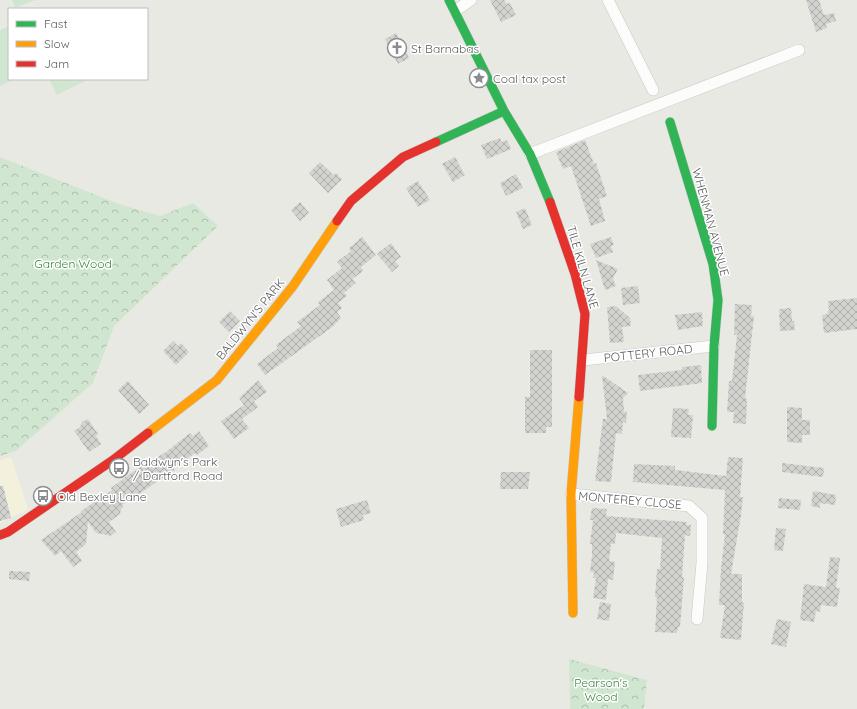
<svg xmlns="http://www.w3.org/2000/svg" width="857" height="709" font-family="Quicksand,sans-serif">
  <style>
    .commercial { fill: #f3f0dc }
    .green { fill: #d1e6d0 }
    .forest { fill: url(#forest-crowns) }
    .building { fill: url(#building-cross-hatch) }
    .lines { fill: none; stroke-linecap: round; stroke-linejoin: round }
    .street-casing { stroke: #c6c7c6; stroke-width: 12 }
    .fast-casing { stroke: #c7c7c7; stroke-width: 10 }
    .slow-casing { stroke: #c7c7c7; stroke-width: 10 }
    .jam-casing { stroke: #c7c7c7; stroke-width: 10 }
    .street { stroke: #fcfcfb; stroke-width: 11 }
    .fast { stroke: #30b455; stroke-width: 9 }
    .slow { stroke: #ff9f0a; stroke-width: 9 }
    .jam { stroke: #e5322d; stroke-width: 9 }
    .labels { text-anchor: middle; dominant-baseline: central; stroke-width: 3; stroke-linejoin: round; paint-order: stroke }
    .poi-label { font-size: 12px; fill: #595c61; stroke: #fff; text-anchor: start }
    .street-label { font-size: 12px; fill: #595c61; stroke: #fff }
    .park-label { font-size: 12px; fill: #37823f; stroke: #fff }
  </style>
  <defs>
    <pattern id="forest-crowns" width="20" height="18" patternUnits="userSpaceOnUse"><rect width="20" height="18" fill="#d1e6d0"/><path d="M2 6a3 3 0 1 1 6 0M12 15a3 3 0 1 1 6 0" fill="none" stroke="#adbeac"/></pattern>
    <pattern id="building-cross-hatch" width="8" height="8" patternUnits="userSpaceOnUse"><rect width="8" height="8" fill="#d2d2cf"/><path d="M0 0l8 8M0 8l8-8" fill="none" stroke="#adaeab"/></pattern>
  </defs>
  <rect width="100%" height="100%" fill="#e9e9e4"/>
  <path class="commercial" d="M11,457L28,509L0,523V460Z"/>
  <path class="green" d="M12,0H35L15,8Z
    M9,26V79H14L0,86V30Z
    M49,79H89L57,95Z"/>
  <path class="forest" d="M0,157L119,204L160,216L193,203L218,226L114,326L93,383L16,451L0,456Z
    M569,659L647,680L644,709H570Z"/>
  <path class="building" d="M490,0H504L507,4L510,3L516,15L501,22Z
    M806,0H819L824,15L834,13L836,21L826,24L827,28L816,32Z
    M396,33L409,58L398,64L385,39Z
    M500,138L501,142L507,140L511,149L487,159L481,145Z
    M585,140L594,164L596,163L607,196L599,199L605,221L591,226L571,166L563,169L556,152Z
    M455,157L465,175L453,182L442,164Z
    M320,162L334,175L336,173L342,179L328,193L309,173Z
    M516,174L523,188L506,196L500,183Z
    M418,181L430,200L418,207L406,188Z
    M300,202L309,213L300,221L291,210Z
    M525,208L532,225L523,229L516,212Z
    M362,237L376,255L361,267L363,271L352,279L356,283L344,293L347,296L338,303L342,308L337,312L341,318L331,328L265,375L257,364L278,348L276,345L301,326L297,322L320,305L318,302L334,290L327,280L342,268L337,262L351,251L349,248Z
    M611,237L614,245L611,246L613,252L596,258L590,244Z
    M391,243L401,257L395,261L399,266L392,272L377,254Z
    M596,260L618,269L613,278L616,286L605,290Z
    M638,286L640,303L623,305L621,288Z
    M857,298V329L824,333L822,315L828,314L827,311H829L828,301Z
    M735,304L752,305L751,316H754L745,398L747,399L746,424L733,423L734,412H727L729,381H732L737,335H734Z
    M616,306L630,318L631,326L622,327L624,342L610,343L607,307Z
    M791,308L792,321H794L795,330L780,331L779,309Z
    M230,311L240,321L229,332L219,322Z
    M702,312L703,326L678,330L675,315Z
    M173,341L178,346L181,343L189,352L176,365L163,351Z
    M530,350H552V427H546V433H525V397H530Z
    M701,365L702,383L640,391L638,375L682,370V367Z
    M602,375L628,393L623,398L624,412L627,411L626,423L623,422L622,434L616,433L611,482L595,481L603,419H607Z
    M258,380L267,392L254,401L258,407L242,419L249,428L234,439L221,421L244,405L239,398Z
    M128,381L149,405L139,414L118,390Z
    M787,407L802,408V420H810V435H802V443L787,442Z
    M673,408L689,409L688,415H693L691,438L671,437Z
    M88,419L98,434L96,436L101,444L89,452L74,431L80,427L82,422Z
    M199,431L209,446L197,455L195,453L174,468L175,470L122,505L123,507L121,509L120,514L109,522L116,532L109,537L108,535L96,533L88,522L86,544L76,552L82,561L73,567L61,551L55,556L41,540L82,512L81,511L112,490L111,488L131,473L166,452L190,433L193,436Z
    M728,457L743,458L740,497H743L741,515L731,574H742V602H744L741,640L720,638L725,605H719L721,568L725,535L723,534L725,490L633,482L634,464L675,466V470L726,476Z
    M782,463L824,468L823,477L782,472Z
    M501,472H530L528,489H500Z
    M0,486H3L11,518L0,521Z
    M813,491L836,495L835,505L820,503V508L811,506Z
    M779,498L801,500L800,510L778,508Z
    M367,500L371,513L363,515L364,520L341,527L336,509Z
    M592,508L607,509L606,516L687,522L686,525H691L690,536L685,535L682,577H684L680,627H678L677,633L655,632L657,598L655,597L657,569H660L662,538L616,533L615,544H611L609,561L615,562L613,580L608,579L606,600L593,598L596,578H593L594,572H590L592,556V544H590L593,520H590Z
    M776,528L786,529L783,551L774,550Z
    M830,557L840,558L836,588H840L837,607L821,605L820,612L816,611L814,622L800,620L804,584L826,587Z
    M9,571L30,572L29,581L9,579Z
    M600,602L611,604L609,621L597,619Z
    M777,619L791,622L786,647L771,644Z"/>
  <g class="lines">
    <g class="street-casing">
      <path id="street" d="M608,0L653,90
        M455,11L471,0
        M530,154L799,50
        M583,360L714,346
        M571,494L689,506L702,518V563L697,619"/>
    </g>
    <g class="fast-casing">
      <path id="fast" d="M449,0L504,111L530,154L550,202
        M670,122L713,264L718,300L714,346L712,426
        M436,142L504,111"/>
    </g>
    <g class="slow-casing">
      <path id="slow" d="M148,433L217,380L293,286L337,221
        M573,613L571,494L579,397"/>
    </g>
    <g class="jam-casing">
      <path id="jam" d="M550,202L575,274L585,314L579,397
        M337,221L351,201L403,157L436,142
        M0,535L8,532L113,460L148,433"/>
    </g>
    <use href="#street" class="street"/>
    <use href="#fast" class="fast"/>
    <use href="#slow" class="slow"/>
    <use href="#jam" class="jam"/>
  </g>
  <defs>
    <g id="church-ring" transform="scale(1)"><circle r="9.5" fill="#fff" stroke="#8b8d8f" stroke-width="1.5"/><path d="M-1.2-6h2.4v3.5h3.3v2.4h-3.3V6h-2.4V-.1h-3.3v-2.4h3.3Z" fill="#8b8d8f"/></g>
    <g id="sight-ring" transform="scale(1)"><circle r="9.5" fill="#fff" stroke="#8b8d8f" stroke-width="1.5"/><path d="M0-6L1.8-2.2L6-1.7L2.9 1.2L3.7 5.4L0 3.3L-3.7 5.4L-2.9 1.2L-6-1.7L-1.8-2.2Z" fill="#8b8d8f"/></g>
    <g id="bus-ring" transform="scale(1)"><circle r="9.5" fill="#fff" stroke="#8b8d8f" stroke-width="1.5"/><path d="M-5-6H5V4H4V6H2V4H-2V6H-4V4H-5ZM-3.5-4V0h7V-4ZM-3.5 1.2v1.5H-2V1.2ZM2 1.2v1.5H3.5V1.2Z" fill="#8b8d8f"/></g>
  </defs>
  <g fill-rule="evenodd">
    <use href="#church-ring" x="397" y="48"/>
    <use href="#sight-ring" x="479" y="78"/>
    <use href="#bus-ring" x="119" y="468"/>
    <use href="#bus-ring" x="43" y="496"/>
  </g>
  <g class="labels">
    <g class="poi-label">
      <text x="411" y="48">St Barnabas</text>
      <text x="493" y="78">Coal tax post</text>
      <text x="133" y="461">Baldwyn's Park<tspan x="133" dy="14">/ Dartford Road</tspan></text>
      <text x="57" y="496">Old Bexley Lane</text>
    </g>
    <g class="street-label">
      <text transform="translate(711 222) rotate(75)">WHENMAN AVENUE</text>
      <text transform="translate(583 267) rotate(74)">TILE KILN LANE</text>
      <text transform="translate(250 319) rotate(-51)">BALDWYN'S PARK</text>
      <text transform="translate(648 353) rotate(-6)">POTTERY ROAD</text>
      <text transform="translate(630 500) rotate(5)">MONTEREY CLOSE</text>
    </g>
    <g class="park-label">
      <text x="73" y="263">Garden Wood</text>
      <text x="601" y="682">Pearson's<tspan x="601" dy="14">Wood</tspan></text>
    </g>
  </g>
  <rect x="8" y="8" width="140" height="72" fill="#ffffff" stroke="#bdbec0"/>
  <rect x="16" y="21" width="20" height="6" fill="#30b455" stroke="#bdbec0"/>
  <text x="44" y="28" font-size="12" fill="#595c61">Fast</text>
  <rect x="16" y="41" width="20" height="6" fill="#ff9f0a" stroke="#bdbec0"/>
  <text x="44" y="48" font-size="12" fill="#595c61">Slow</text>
  <rect x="16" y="61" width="20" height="6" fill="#e5322d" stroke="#bdbec0"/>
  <text x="44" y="68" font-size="12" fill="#595c61">Jam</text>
</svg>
